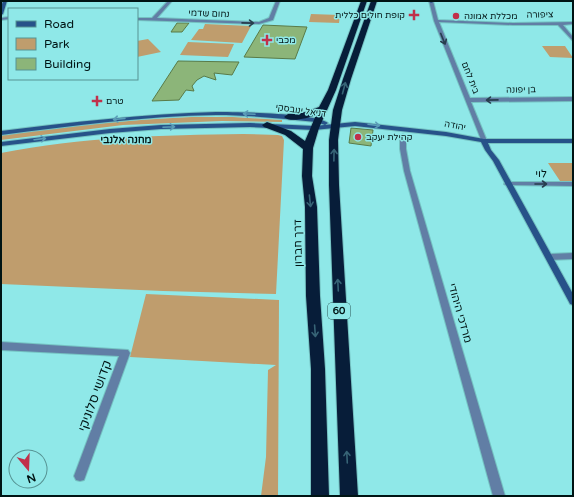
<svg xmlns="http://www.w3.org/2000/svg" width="574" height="497" font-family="'Varela Round','Noto Sans Hebrew',sans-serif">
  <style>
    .green { fill: #bf9d6d }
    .building { fill: #8cb579; stroke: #597b48 }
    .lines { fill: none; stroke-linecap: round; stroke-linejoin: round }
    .street-casing { stroke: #75c2c2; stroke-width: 2 }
    .secondary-casing { stroke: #75c2c2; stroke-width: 2 }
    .highway-casing { stroke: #75c2c2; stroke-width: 2 }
    .street { fill: #617ea5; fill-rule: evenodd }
    .secondary { fill: #275289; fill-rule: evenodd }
    .highway { fill: #071d39; fill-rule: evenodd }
    .oneway { stroke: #273e4e }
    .oneway2 { stroke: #376476 }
    .oneway3 { stroke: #5b9db8 }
    .poi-dot { fill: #c1304a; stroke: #8fe8e8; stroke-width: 1.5 }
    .labels { text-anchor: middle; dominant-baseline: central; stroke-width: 3; stroke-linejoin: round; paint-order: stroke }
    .far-street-label { font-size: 9px; fill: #001414; stroke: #8fe8e8 }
    .far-poi-label { font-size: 9px; fill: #001414; stroke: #8fe8e8; text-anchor: start }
    .far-neighbourhood-label { font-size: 10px; font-weight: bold; fill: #001414; stroke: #8fe8e8 }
    .shield { fill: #8fe8e8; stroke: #2b5454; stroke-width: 1 }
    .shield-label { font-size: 10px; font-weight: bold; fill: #001414 }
    .street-label { font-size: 11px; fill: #001414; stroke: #8fe8e8 }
    .near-street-label { font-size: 13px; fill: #001414; stroke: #8fe8e8 }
  </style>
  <rect width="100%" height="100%" fill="#8fe8e8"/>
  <path class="green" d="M311,14L340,15L339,23L309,22Z
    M205,24L251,26L242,43L191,40L199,29H203Z
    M148,39L161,52L137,57V41Z
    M188,42L234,44L228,57L180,55Z
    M542,46H565L573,58L550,57Z
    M192,117H233L282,120V122L222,121L123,125L1,140V135C65,126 128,120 192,117Z
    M243,134L278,135L282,136L284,140L276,294L163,291L1,284V153C81,137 162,135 243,134Z
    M548,163H573V181H560Z
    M146,294L279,300L278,496H261L266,457L268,370L276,365L130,357Z"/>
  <path class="building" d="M177,23H189L182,32H171Z
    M263,25L307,27L295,59L244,57Z
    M178,61L239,62L232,75L214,73L216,80L204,76L197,80L192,86L194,91L186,90L179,100L152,101Z
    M351,128L373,130L371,146L349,143Z"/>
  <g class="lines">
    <g class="street-casing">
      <path id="street" d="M168,1H172L157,18L259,22L269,18L276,1H280L273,20L259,24L137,20V18H152Z
        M429,1H433L438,20L513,23L573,22V24L563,25L573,37V41L558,25H513L439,22L470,98L573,97V101L471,102L487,141L486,142H482L434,21Z
        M9,17V19L1,20V18Z
        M403,134L406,136V149L410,171L505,496H493L404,171L400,149V136Z
        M508,182H573V186L506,185L504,184Z
        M573,253V259L549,260L545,257L549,254Z
        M1,342L128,350L130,353L84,480L80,481L76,480L74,476L119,356L1,350Z"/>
    </g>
    <g class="secondary-casing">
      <path id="secondary" d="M3,1H7L3,14L1,15V7Z
        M428,1H432L433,2L431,3Z
        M216,112C237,112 315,113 328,123L325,125L316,122C283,119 250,115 216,115C144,116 72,126 1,135V131C73,122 144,114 216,112Z
        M355,122L446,132L484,139H573V143H488L491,150L499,160L573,294V305L570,304L569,302L493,161L485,150L481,142L446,136L355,126L314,130L250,127L161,129L110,133L1,146V142L110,129L161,125L250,123L314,126Z"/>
    </g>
    <g class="highway-casing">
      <path id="highway" d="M361,1H367L336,90L319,128L313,148L312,176L317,207L320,296L325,369L329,496H311V369L306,296L305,207L302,176L303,149L285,135L264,127L262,125L267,122L291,131L305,141L316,115C308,118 290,123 284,117L288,114L306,112L319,107L328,90Z
        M371,1H377L351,79L342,110L338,140L339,185L358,496H340L329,185V140L333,110L343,79Z"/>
    </g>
    <use href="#street" class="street"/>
    <use href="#secondary" class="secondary"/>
    <use href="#highway" class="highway"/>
  </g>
  <defs><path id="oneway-shaft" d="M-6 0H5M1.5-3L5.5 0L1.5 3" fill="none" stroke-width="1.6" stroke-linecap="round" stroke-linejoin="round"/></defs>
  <g class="oneway">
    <use href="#oneway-shaft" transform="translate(248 23) rotate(1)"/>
    <use href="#oneway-shaft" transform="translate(443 39) rotate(68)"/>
    <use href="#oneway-shaft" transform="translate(492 100) rotate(179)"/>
    <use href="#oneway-shaft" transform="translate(541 184)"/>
  </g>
  <g class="oneway2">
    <use href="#oneway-shaft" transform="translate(344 88) rotate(-75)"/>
    <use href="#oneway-shaft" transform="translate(334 155) rotate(-89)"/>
    <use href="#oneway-shaft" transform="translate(310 201) rotate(84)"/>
    <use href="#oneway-shaft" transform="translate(338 285) rotate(-93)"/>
    <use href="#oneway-shaft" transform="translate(315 331) rotate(86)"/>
    <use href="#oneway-shaft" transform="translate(347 457) rotate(-93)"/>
  </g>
  <g class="oneway3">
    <use href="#oneway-shaft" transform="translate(249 114) rotate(-177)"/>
    <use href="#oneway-shaft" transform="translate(119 119) rotate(174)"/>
    <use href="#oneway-shaft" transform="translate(374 125) rotate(7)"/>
    <use href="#oneway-shaft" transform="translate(169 127) rotate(-3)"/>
    <use href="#oneway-shaft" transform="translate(40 139) rotate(-7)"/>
  </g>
  <g class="poi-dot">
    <path d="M412 9h4v4h4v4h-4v4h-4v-4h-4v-4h4z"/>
    <circle cx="456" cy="16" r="4"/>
    <path d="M265 34h4v4h4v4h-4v4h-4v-4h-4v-4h4z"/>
    <path d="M95 95h4v4h4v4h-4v4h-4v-4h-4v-4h4z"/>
    <circle cx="358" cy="137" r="4"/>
  </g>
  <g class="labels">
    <g class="far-street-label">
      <text transform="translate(209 14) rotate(2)">נחום שדמי</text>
      <text transform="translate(540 15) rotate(-1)">ציפורה</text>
      <text transform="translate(470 78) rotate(68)">בית לחם</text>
      <text transform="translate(521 90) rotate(-1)">בן יפונה</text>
      <text transform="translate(301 111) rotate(8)">דניאל ינובסקי</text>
      <text transform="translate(455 126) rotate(10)">יהודה</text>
    </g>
    <g class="far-poi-label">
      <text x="405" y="15" text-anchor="end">קופת חולים כללית</text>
      <text x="464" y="16">מכללת אמונה</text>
      <text x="276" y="40">מכבי</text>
      <text x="106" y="101">טרם</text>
      <text x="366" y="137">קהילת יעקב</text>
    </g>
    <g class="far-neighbourhood-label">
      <text x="126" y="140">מחנה אלנבי</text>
    </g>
    <rect class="shield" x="328" y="303" width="22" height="16" rx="3"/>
    <g class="shield-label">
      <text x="339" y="311">60</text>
    </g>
    <g class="street-label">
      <text x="541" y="173">לוי</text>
      <text transform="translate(298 243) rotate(-91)">דרך חברון</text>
      <text transform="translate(460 313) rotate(74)">מרדכי היהודי</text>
    </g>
    <g class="near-street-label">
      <text transform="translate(95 396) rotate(-70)">קדושי סלוניקי</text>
    </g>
  </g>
  <rect width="574" height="497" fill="none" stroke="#001414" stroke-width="4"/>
  <rect x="8" y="8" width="130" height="72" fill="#8fe8e8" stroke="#569393"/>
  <rect x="16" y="21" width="20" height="6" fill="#275289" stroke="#569393"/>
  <text x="44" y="28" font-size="12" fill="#001414">Road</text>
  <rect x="16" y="38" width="20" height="12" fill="#bf9d6d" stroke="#569393"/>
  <text x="44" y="48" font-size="12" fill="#001414">Park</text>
  <rect x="16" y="58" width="20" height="12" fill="#8cb579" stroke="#569393"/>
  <text x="44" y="68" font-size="12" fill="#001414">Building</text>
  <g transform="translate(28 469) rotate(161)"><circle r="19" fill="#8fe8e8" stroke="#569393"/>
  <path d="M0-3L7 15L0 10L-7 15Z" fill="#c1304a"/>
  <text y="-6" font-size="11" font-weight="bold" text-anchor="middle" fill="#001414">N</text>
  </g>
</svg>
